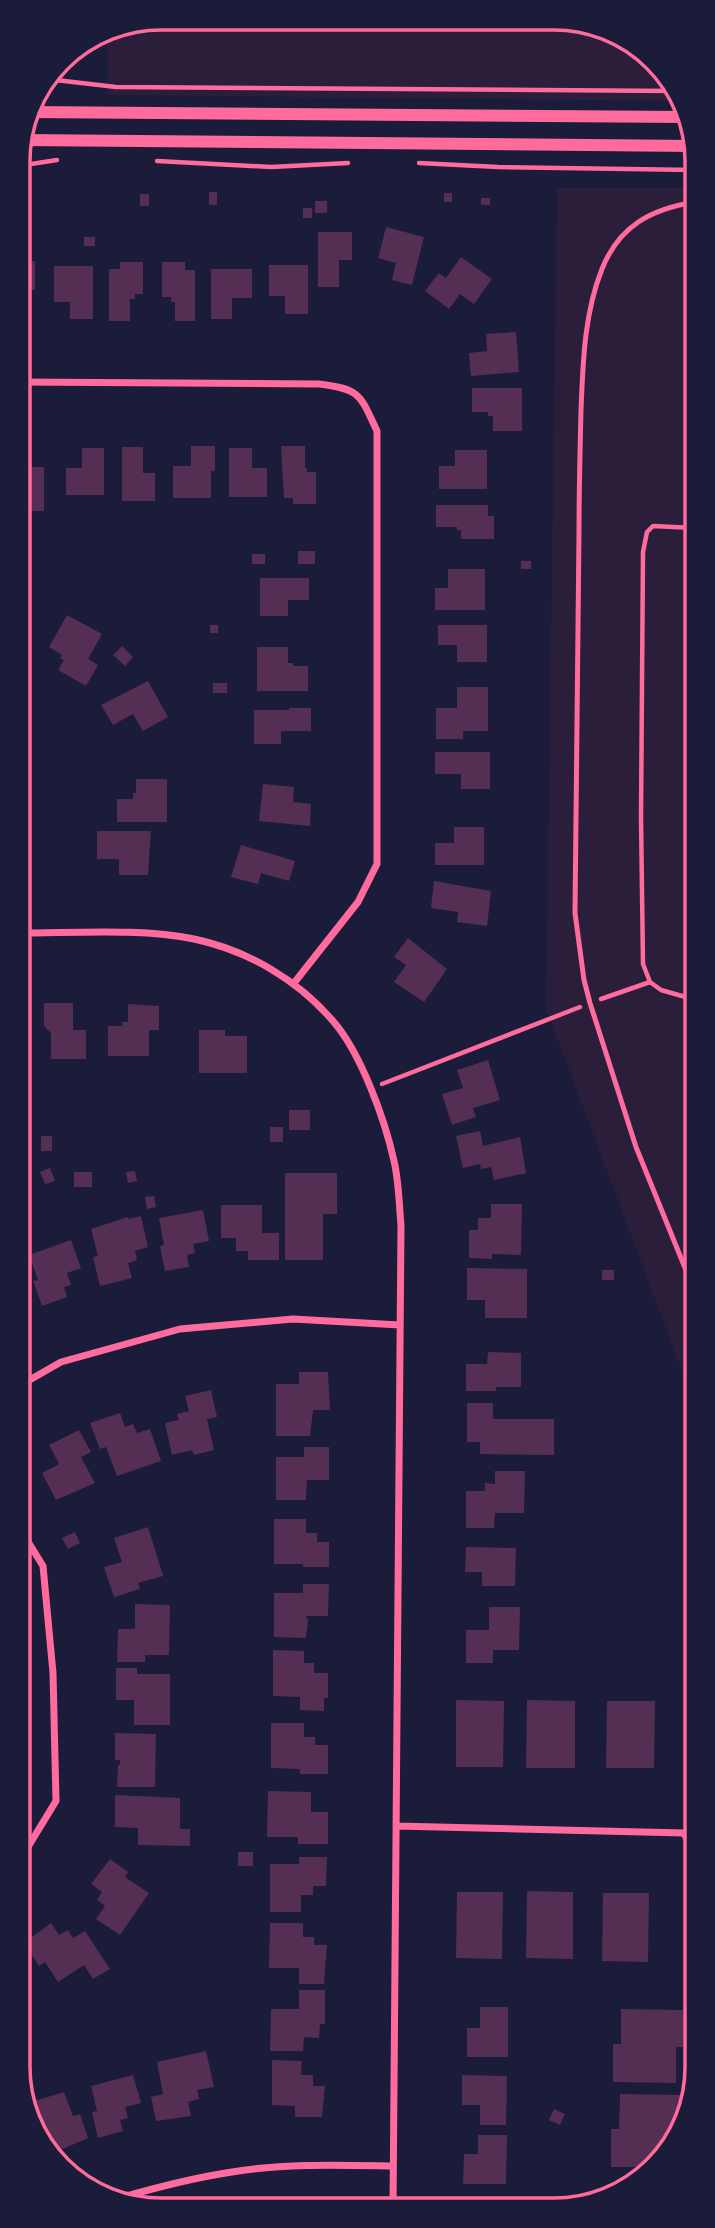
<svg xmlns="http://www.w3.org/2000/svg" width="715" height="2228" font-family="Raleway,sans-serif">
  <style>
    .green { fill: #2a1e3b }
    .building { fill: #542f53 }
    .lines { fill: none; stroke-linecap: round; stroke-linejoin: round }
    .path { stroke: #ff6b9d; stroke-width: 4.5 }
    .service { stroke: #ff6b9d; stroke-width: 5 }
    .minor { stroke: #ff6b9d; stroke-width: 7 }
    .tertiary { stroke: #ff6b9d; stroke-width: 12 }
    .rim { fill: none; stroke: #ff6b9d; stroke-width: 3.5 }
  </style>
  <rect width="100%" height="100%" fill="#1b1b3a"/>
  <path class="green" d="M161,18L582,20L656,60L678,101L108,95V28Z
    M557,188H695L696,1408L546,1008Z
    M18,598H26V639H18Z"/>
  <path class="building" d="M209,192H217V205H209Z
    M444,193H452V202H444Z
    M140,194H149V206H140Z
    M481,198H490V205H481Z
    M315,201H327V213H315Z
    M303,208H312V218H303Z
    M386,227L424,237L412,285L392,280L396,263L378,258Z
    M318,232H352V260H339V287H318Z
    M84,237H95V246H84Z
    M461,257L492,279L474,304L460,294L449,309L425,291L439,273L446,278Z
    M18,261H35V290H22V317H18Z
    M120,262H143V294H135V299H130V321H109V269H120Z
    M162,262H185V270H195V321H175V302H171V297H162Z
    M269,265H308V314H285V296H269Z
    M54,266H93V319H70V302H54Z
    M211,269H252V298H232V319H211Z
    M516,332L519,372L471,376L469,353L487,351L486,334Z
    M472,388H522V431H493V416H488V412H472Z
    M18,446H25V467H44V511H25V497H18Z
    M191,446H215V471H211V498H173V466H191Z
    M281,446H305V468H307V472H316V504H293V498H284Z
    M122,447H143V473H155V501H122Z
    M82,448H104V495H66V468H82Z
    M229,448H252V468H267V497H229Z
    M455,450H487V489H439V466H455Z
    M436,505H488V516H494V539H461V530H457V527H436Z
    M298,551H315V564H298Z
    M252,554H265V564H252Z
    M521,561H531V569H521Z
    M448,569H485V610H435V588H448Z
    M260,578H309V600H288V616H260Z
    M67,615L102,634L88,659L98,665L86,686L58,670L64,660L60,658L62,655L49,647Z
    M210,625H218V633H210Z
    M438,625H487V662H457V645H438Z
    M122,646L133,657L125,666L113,655Z
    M257,647H288V663H293V666H308V691H257Z
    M148,681L168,717L143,731L133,714L113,725L101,705Z
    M213,683H227V693H213Z
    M457,687H488V731H463V739H436V708H457Z
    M289,708H311V731H281V744H254V710H289Z
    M435,752H490V789H461V774H435Z
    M136,779H167V822H117V799H133V793H136Z
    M263,784L294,787L293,802L311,804L310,826L259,821Z
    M454,827H484V865H435V843H454Z
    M97,831H151L148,875H119V859H97Z
    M241,845L295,861L289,881L261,873L258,884L231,877Z
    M434,881L491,891L487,926L457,922L458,912L431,908Z
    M408,938L447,969L424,1002L394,982L406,965L394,957Z
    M19,1003H27V1062H19Z
    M44,1003H73V1030H86V1059H51V1033L44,1026Z
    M128,1004L159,1006V1030H149V1056H108V1026H122V1022H128Z
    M199,1030H225V1036H247V1073H199Z
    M488,1060L500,1100L473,1108L476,1117L452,1125L442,1094L463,1088L457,1070Z
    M289,1110H310V1130H289Z
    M270,1127H283V1142H270Z
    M480,1131L483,1146L520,1137L526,1173L494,1180L491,1167L481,1169L480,1164L463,1168L456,1136Z
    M41,1136H52V1151H41Z
    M50,1168L55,1181L45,1184L40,1172Z
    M135,1171L137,1181L128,1183L126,1172Z
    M74,1172H92V1187H74Z
    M285,1173H337V1214H323V1260H285Z
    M154,1196L156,1207L147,1209L145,1197Z
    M491,1204H522L521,1255L492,1254V1259L469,1258V1230H478V1218H491Z
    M221,1205H262V1233H279V1260H248V1251H236V1238H221Z
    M203,1210L209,1241L193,1244L195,1253L187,1255L189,1267L165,1271L160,1246L164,1245L159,1218Z
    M141,1216L148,1247L135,1251L137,1260L128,1263L132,1278L100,1286L93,1257L98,1256L91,1229L128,1217L129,1219Z
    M71,1240L81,1268L67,1273L71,1285L64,1287L67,1297L42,1306L33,1281L38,1280L29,1255Z
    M467,1268L527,1269V1318H485V1300H467Z
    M602,1270H614V1280H602Z
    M19,1286H21L30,1310L19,1314Z
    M488,1352L521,1353V1387H496V1391H466V1364H487Z
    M299,1372H328L330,1410H313L310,1436H276V1384H299Z
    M211,1390L217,1417L207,1419L214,1450L194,1455L192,1450L172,1455L165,1423L179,1420L177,1414L189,1411L185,1396Z
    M467,1403H493V1419H554V1455L480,1454V1442H467Z
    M120,1413L125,1427L133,1424L137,1433L150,1429L161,1461L117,1476L106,1447L100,1449L90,1423Z
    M79,1430L91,1452L81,1457L95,1483L56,1500L42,1473L59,1464L49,1445Z
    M304,1447H329V1480H307L306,1500H276V1457H304Z
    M495,1471H525L524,1513H495L494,1528H466V1491H485V1483L495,1484Z
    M274,1519H306V1533H317V1542H329V1567H303V1564H274Z
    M148,1527L163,1576L138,1583L140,1589L114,1597L104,1567L122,1562L114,1538Z
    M75,1532L80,1543L68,1549L62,1538Z
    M466,1547L516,1548L515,1586H482V1572H465Z
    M303,1584H329L328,1616H306L308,1620L306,1638L274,1637V1593H303Z
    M135,1604L170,1605L169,1655H145V1662H117L118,1629H135Z
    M489,1607H520L519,1650H493V1663H466V1630H489Z
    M273,1650L304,1651V1663H314V1673H328V1698H324V1711L300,1710V1697L273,1696Z
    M116,1668H137V1674H170V1725H134V1700H116Z
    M456,1700L504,1701L503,1767H456Z
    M527,1700L575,1701V1768H526Z
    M607,1701H655L654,1768H606Z
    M271,1723H304V1737H315V1745H328V1774H300V1769L271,1768Z
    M115,1733L156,1734L155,1787H117L118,1765H120V1760H115Z
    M268,1791L311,1792V1812H328V1844H298V1837H267Z
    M115,1795L180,1798V1829H190V1846L138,1845V1828L115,1827Z
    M238,1852H253V1866H238Z
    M299,1857H327L326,1886H313V1895H301V1912H270V1864H299Z
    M110,1859L128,1872L125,1877L149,1893L120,1935L96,1919L105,1906L97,1900L102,1892L91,1884Z
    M527,1891L573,1892V1959L526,1958Z
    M457,1892H503L502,1959L456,1958Z
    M603,1893H649L648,1962L602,1961Z
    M51,1923L59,1935L68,1930L73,1938L85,1931L110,1969L93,1979L84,1965L58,1982L45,1962L39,1966L24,1943Z
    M270,1923H303V1937H314V1945H327L324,1984H299V1968H269Z
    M20,1962L32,1994L20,1999Z
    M299,1990H325V2024H320L319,2038L304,2037L303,2051H270L271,2009H299Z
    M480,2007H508V2057H467V2028H480Z
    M621,2009L683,2010V2047H676V2083L613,2082V2044H621Z
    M206,2051L214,2087L197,2090L199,2099L188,2102L191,2116L156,2121L151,2097L163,2094L157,2062Z
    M272,2060L302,2061L301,2075H313V2086H325L322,2117H295V2106L272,2105Z
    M133,2075L141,2103L125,2107L128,2118L120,2120L123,2131L98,2138L92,2112L97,2111L91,2086Z
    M462,2075L507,2076L506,2125H480V2105H462Z
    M64,2092L73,2116L80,2114L88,2138L58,2151L54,2140L46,2143L25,2104Z
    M620,2094L682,2095V2113L662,2162L652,2167H611V2129H619Z
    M554,2109L565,2114L560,2125L549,2120Z
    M478,2135H507L506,2184H463L464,2154H478Z
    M619,2178H634L619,2186Z
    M481,2201L523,2202V2208H481Z"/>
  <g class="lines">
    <path class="path" d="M47,79L116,87L672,91
      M157,161L271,167L348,163
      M419,163L498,167L695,170
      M18,166L57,160
      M695,528L653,526L647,532L643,552L641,817L643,964L650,982L661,990L696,1000
      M601,999L650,982
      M382,1084L580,1007"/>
    <path class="service" d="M695,202C651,209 619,226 602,269C584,314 583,363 581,410C580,451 579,491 579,532C577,659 576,786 575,913L584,980L590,1003L636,1147L696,1295"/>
    <path class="minor" d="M18,382L319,384C361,389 360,395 377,431V864L358,902L294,983
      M20,789L22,933
      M19,933C72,933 143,928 194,939C247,950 298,980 333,1021C361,1053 385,1120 394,1161C399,1182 399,1204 401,1225L393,2208
      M19,1386L61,1362L180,1329L293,1319L400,1325
      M19,1527L43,1566L53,1673L56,1801L20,1860
      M396,1826L684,1833L697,1861
      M116,2199C154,2188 192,2178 232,2172C285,2163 340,2165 393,2166"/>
    <path class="tertiary" d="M28,112L686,117
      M21,140L695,146"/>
  </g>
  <path d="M0 0H715V2228H0ZM161 30H554A131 131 0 0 1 685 161V2067A131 131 0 0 1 554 2198H161A131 131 0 0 1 30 2067V161A131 131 0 0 1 161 30Z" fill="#1b1b3a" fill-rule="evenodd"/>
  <path class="rim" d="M161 30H554A131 131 0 0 1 685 161V2067A131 131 0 0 1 554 2198H161A131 131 0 0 1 30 2067V161A131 131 0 0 1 161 30Z"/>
</svg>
